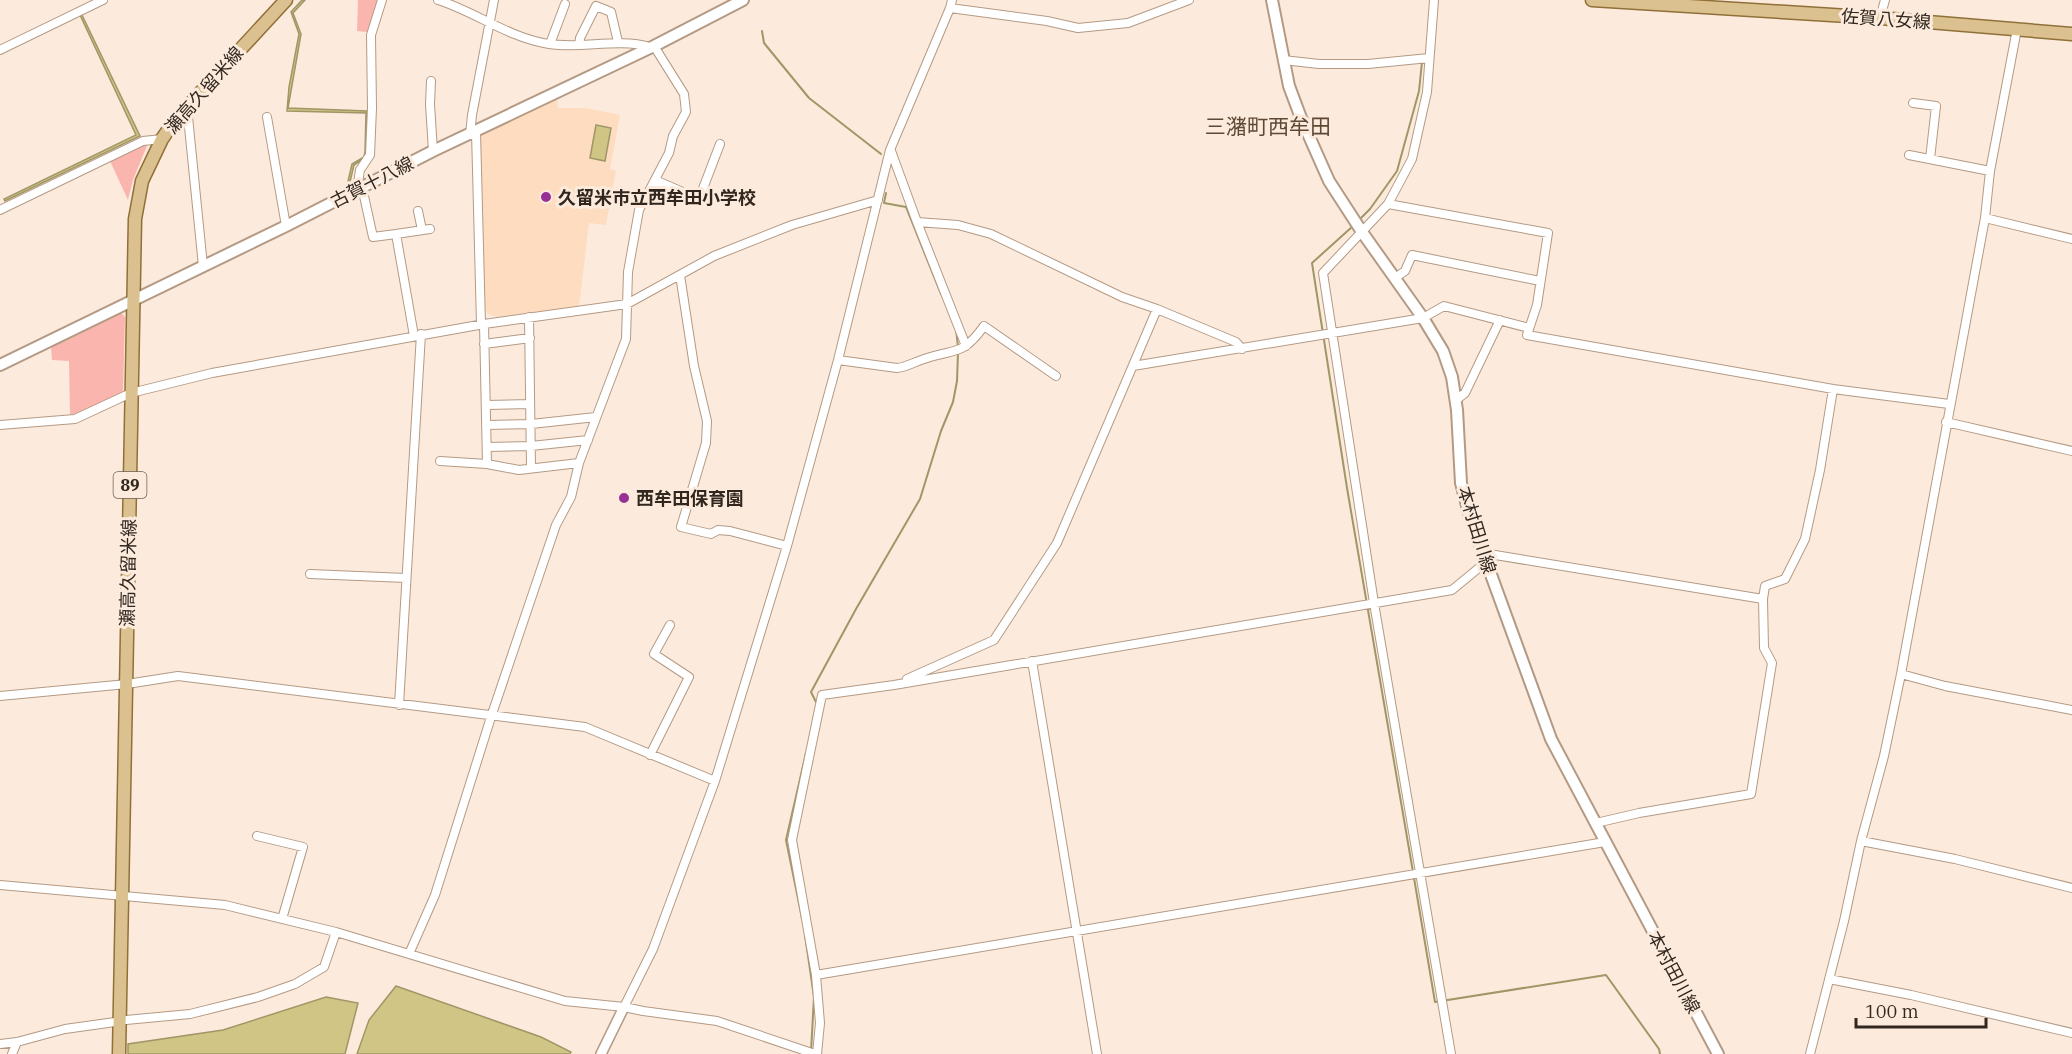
<svg xmlns="http://www.w3.org/2000/svg" width="2072" height="1054" font-family="'IBM Plex Serif','Noto Sans JP',serif">
  <style>
    .built { fill: #fedcbf }
    .green { fill: #fbb5af }
    .water { fill: #d0c585; stroke: #a09666; stroke-width: 1.5 }
    .lines { fill: none; stroke-linecap: round; stroke-linejoin: round }
    .stream { stroke: #a09666; stroke-width: 2 }
    .minor-casing { stroke: #b49a84; stroke-width: 10 }
    .tertiary-casing { stroke: #b49a84; stroke-width: 12 }
    .secondary-casing { stroke: #b49a84; stroke-width: 14 }
    .primary-casing { stroke: #907038; stroke-width: 15 }
    .minor { stroke: #fff; stroke-width: 8 }
    .tertiary { stroke: #fff; stroke-width: 9 }
    .secondary { stroke: #fff; stroke-width: 10 }
    .primary { stroke: #dbc190; stroke-width: 12 }
    .poi-dot { fill: #983196; stroke: #fcebdd; stroke-width: 2 }
    .labels { text-anchor: middle; dominant-baseline: central; stroke-width: 6; stroke-linejoin: round; paint-order: stroke }
    .shield { fill: #fcebdd; stroke: #6e6257; stroke-width: 1.5 }
    .shield-label { font-size: 16px; font-weight: bold; fill: #31271e }
    .street-label { font-size: 18px; fill: #31271e; stroke: #fcebdd }
    .poi-label { font-size: 18px; font-weight: bold; fill: #31271e; stroke: #fcebdd; text-anchor: start }
    .quarter-label { font-size: 21px; fill: #5f4935; stroke: #fcebdd }
  </style>
  <rect width="100%" height="100%" fill="#fcebdd"/>
  <path class="built" d="M557,96L558,108H586L620,115L610,169L616,171L606,225L589,223L579,307L500,317L493,316L487,313L484,305L479,134Z"/>
  <path class="green" d="M358,0H378L367,32L357,31Z
    M144,143L147,146L133,180L128,200L109,159Z
    M121,313L125,317L123,392L85,411L70,415L69,361L52,360L51,347L54,343Z"/>
  <path class="water" d="M302,0H305L293,13L301,34L288,108L367,111V152L365,158L354,165L350,182L348,181L352,164L364,157L365,152L366,113L287,111L289,87L299,34L291,12Z
    M80,15H82L140,136L5,201L4,199L136,135Z
    M596,125L611,128L605,161L590,158Z
    M396,986L541,1037L571,1052L570,1054H357L369,1020Z
    M326,997L358,1003L345,1054H128V1044L223,1030Z"/>
  <g class="lines">
    <path class="stream" d="M762,31L764,43L809,98L881,154
      M886,193L884,203L906,207L941,294
      M1359,220L1370,209L1397,171L1419,91L1422,62
      M1353,226L1312,263L1347,488L1413,872
      M956,329L958,347
      M817,704L811,692L856,609L920,499L941,431L953,402L957,381L958,353
      M1414,878L1435,1002L1606,975L1659,1049L1660,1054
      M802,918L786,840L806,753
      M805,935L814,997L811,1052"/>
    <g class="minor-casing">
      <path id="minor" d="M438,0C476,12 509,38 549,44C583,49 617,38 650,47
        M1434,0L1427,92L1412,159L1388,204L1323,273L1374,603L1451,1054
        M950,8L1047,21L1078,28L1128,23L1189,0
        M1880,18L1885,0
        M550,44L565,4
        M579,45L580,38L596,6L611,12L618,42
        M0,50L103,0
        M1283,60L1319,64H1368L1429,58
        M431,81L430,104L433,151
        M1913,103L1936,106L1930,159
        M187,107L203,266
        M267,117L286,226
        M476,132L481,324
        M470,135L472,115L494,0
        M891,151L917,222L958,225L991,234L1122,297L1157,309L1236,342L1242,349
        M1909,155L1990,171
        M655,180L699,199L720,144
        M362,187L373,237L396,234L414,336
        M357,190L360,170L370,155L372,108L371,35L382,0
        M1388,204L1548,233L1537,305L1527,335L1833,389L1949,404
        M0,210L143,141L162,139
        M418,211L422,230
        M1985,218L2072,239
        M917,222L966,346
        M396,234L430,229
        M680,275L694,366L707,421L706,443L681,527L711,534L718,530L730,531L787,546
        M1395,278L1405,271L1412,255L1540,281
        M529,317L531,468
        M484,324L487,464
        M484,344L530,338
        M838,360L897,368C907,367 914,362 924,359C955,348 962,357 984,326L1056,376
        M1133,366L1423,318L1444,306L1529,328
        M1456,400L1465,393L1500,320
        M486,405L530,404
        M1946,422L2072,451
        M0,425L75,419L131,393L212,373L484,324L627,304L714,256L792,225L878,200
        M486,425L531,424L596,417
        M487,447L531,446L588,440
        M440,461L487,464L519,470L579,463
        M1483,553L1763,599
        M310,574L406,578
        M1032,661L1097,1054
        M1901,674L1945,686L2072,710
        M907,679L994,640L1057,543L1157,309
        M0,696L127,684L178,676L585,727L715,781
        M399,705L421,334
        M650,755L689,677L654,654L670,625
        M1596,823L1639,813L1751,794L1772,663L1764,648L1763,599L1765,586L1785,579L1805,539L1820,470L1833,389
        M257,836L303,847L282,919
        M1861,841L1955,859L2072,888
        M0,885L225,905L336,932L565,1001L624,1007L643,1011L717,1021L815,1054
        M409,954L435,895L491,717L556,525L571,497L579,463L626,339L628,272L639,210L669,153L673,136L686,112L684,94L654,46
        M816,975L1605,842
        M1829,979L1911,995L2072,1033
        M624,1007L653,949L715,781L787,546L838,360L890,150L950,8L952,0
        M126,1020L190,1014L258,997L295,984L324,967L336,932
        M0,1044L17,1042L65,1029L115,1022
        M12,1054L17,1042
        M817,1054L820,1023L816,975L792,840L822,695L894,685L1452,590L1486,562
        M1810,1054L1844,921L1861,841L1884,756L1901,674L1985,218L1990,171L2017,29"/>
    </g>
    <g class="tertiary-casing">
      <path id="tertiary" d="M601,1054L624,1007"/>
    </g>
    <g class="secondary-casing">
      <path id="secondary" d="M1272,0L1289,86L1301,118L1329,181L1362,232L1423,318L1443,351L1452,377L1457,410L1461,483L1470,517L1551,739L1718,1054
        M0,365L286,226L433,151L654,46L743,0"/>
    </g>
    <g class="primary-casing">
      <path id="primary" d="M1592,0L1880,18L2072,34
        M119,1054L135,219L142,181L162,139L175,120L286,0"/>
    </g>
    <use href="#minor" class="minor"/>
    <use href="#tertiary" class="tertiary"/>
    <use href="#secondary" class="secondary"/>
    <use href="#primary" class="primary"/>
  </g>
  <g class="poi-dot">
    <circle cx="546" cy="197" r="6"/>
    <circle cx="624" cy="498" r="6"/>
  </g>
  <g class="labels">
    <rect class="shield" x="113.5" y="472" width="33" height="26" rx="4.5"/>
    <g class="shield-label">
      <text x="130" y="485">89</text>
    </g>
    <g class="street-label">
      <text transform="translate(1886 19) rotate(4)">佐賀八女線</text>
      <text transform="translate(204 90) rotate(-49)">瀬高久留米線</text>
      <text transform="translate(372 182) rotate(-27)">古賀十八線</text>
      <text transform="translate(1477 530) rotate(73)">本村田川線</text>
      <text transform="translate(128 573) rotate(-89)">瀬高久留米線</text>
      <text transform="translate(1674 972) rotate(62)">本村田川線</text>
    </g>
    <g class="poi-label">
      <text x="558" y="197">久留米市立西牟田小学校</text>
      <text x="636" y="498">西牟田保育園</text>
    </g>
    <g class="quarter-label">
      <text x="1268" y="126">三潴町西牟田</text>
    </g>
  </g>
  <path d="M1856 1018v9h130v-9" fill="none" stroke="#31271e" stroke-width="3"/>
  <text x="1865" y="1018" font-size="18" fill="#31271e" stroke="#fcebdd" stroke-width="4.5" paint-order="stroke">100 m</text>
</svg>
